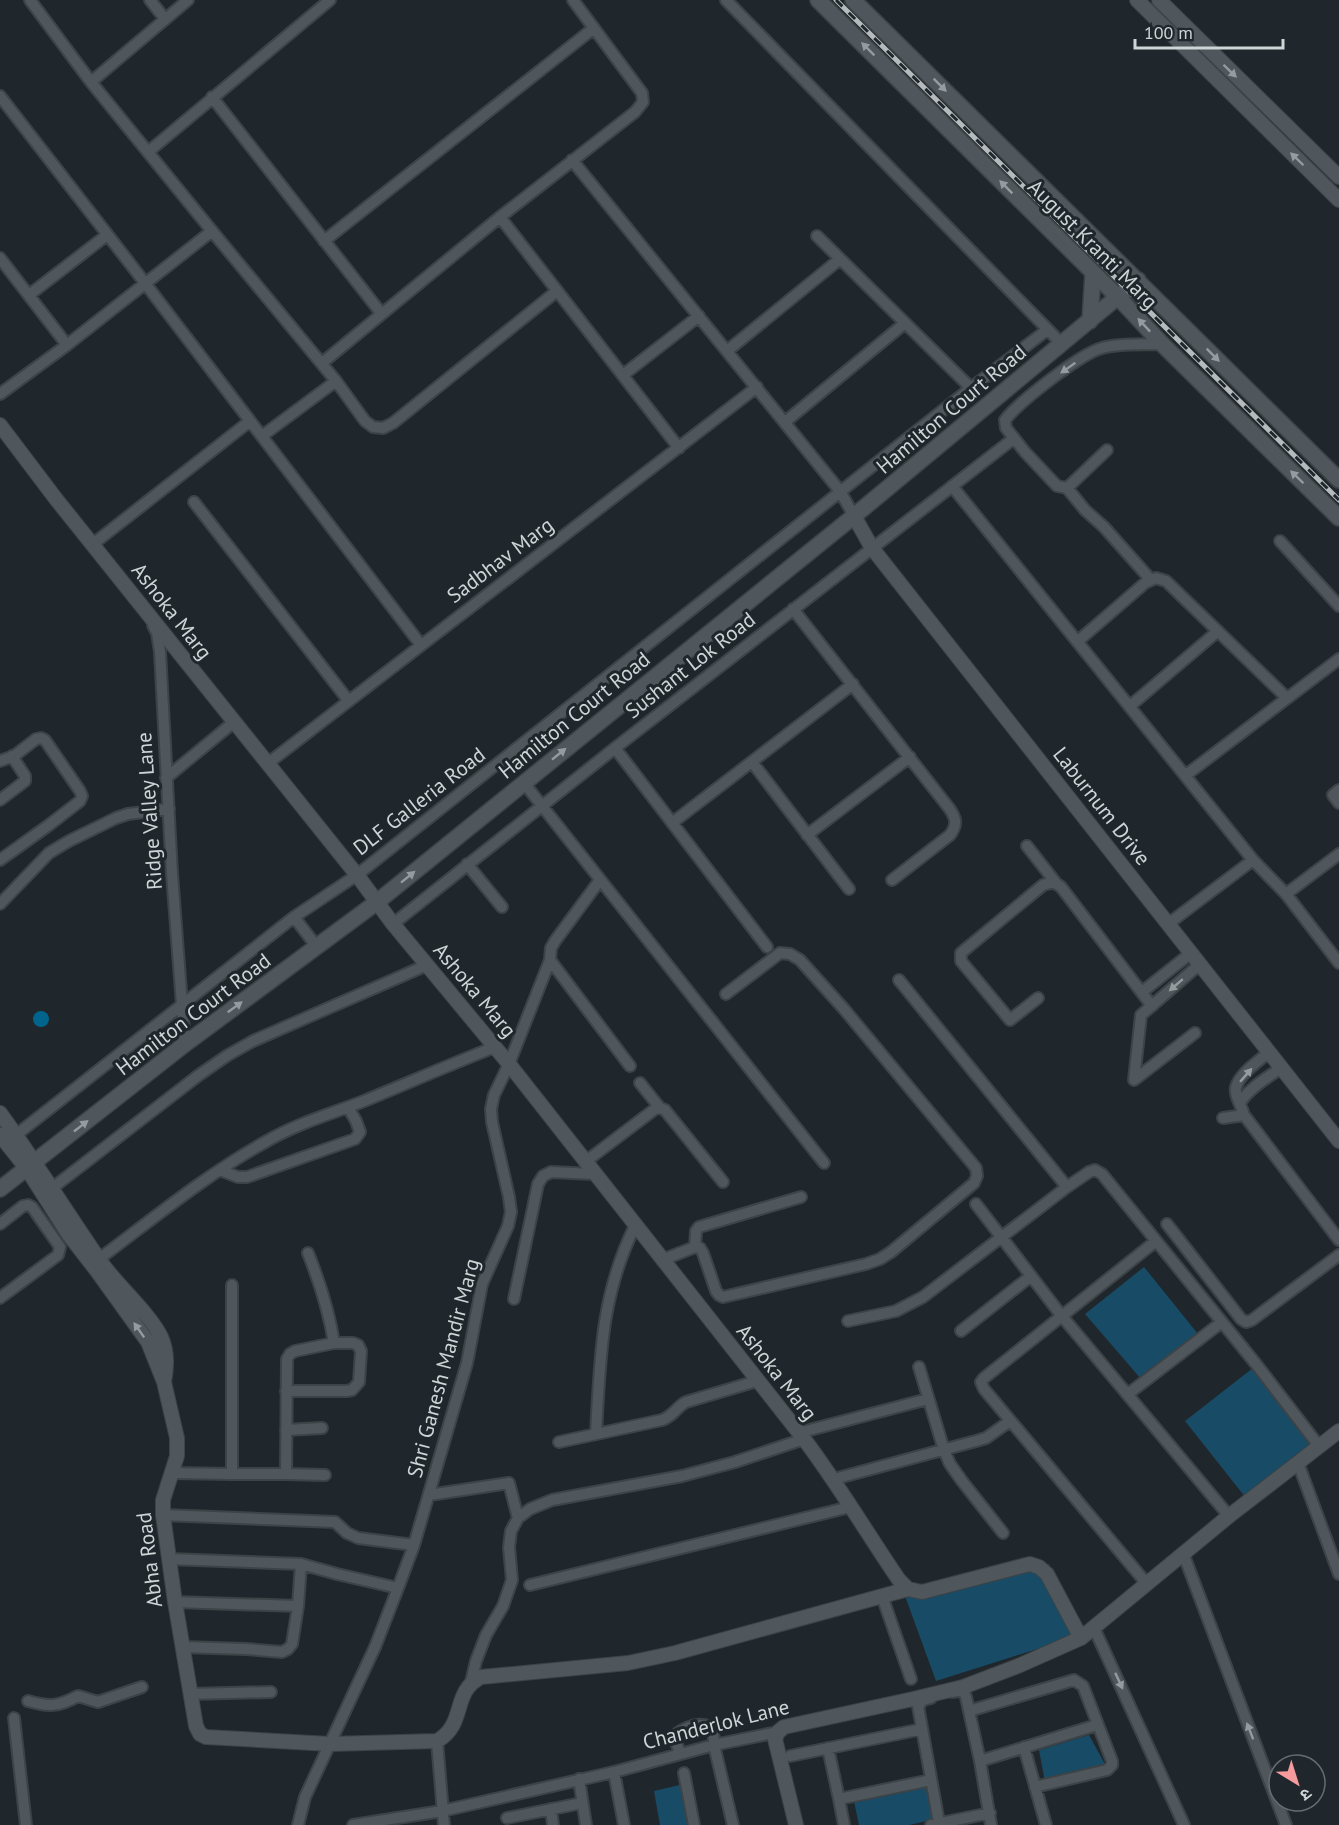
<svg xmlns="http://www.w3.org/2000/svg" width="1339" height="1825" font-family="'PT Sans','Noto Sans Devanagari',sans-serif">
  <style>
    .green { fill: #184b66 }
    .water { fill: #00648d }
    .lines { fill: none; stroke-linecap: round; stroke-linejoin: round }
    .minor-casing { stroke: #3d4346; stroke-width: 14 }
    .tertiary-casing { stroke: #3d4346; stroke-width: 16 }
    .secondary-casing { stroke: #3d4346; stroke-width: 18 }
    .minor { stroke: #4f575c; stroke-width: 10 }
    .tertiary { stroke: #4f575c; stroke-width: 14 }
    .secondary { stroke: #4f575c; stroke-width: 15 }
    .rail-casing { stroke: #b5babc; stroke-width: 5 }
    .rail { stroke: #20272c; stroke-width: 3; stroke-dasharray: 9; stroke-linecap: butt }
    .oneway { fill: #959c9f }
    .labels { text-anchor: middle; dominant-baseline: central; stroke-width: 6; stroke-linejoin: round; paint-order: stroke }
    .street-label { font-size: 21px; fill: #cfd4d6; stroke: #20272c }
  </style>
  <rect width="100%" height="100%" fill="#20272c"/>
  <path class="green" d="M1144,1267L1198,1334L1141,1379L1085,1314Z
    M1253,1368L1314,1445L1246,1498L1185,1421Z
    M1049,1564L1072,1638L936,1681L905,1596Z
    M1089,1735L1106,1766L1045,1782L1039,1750Z
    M680,1785L689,1825H660L654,1791Z
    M929,1785L936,1819L909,1825H859L854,1801Z"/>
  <path class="water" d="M33 1019a8 8 0 1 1 16 0a8 8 0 1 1-16 0Z"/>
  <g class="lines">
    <g class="minor-casing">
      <path id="minor" d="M30,0L91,82L212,231L336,381L365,421L373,427L383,428L393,423L557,291
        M150,0L165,19
        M726,0L1062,344
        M91,82L188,0
        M0,96L135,270L421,645
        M212,97L381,313
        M148,152L330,0
        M572,160L840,491L854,516
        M500,217L679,448
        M817,236L971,388
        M324,241L594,28
        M0,258L67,345
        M29,295L107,235
        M727,351L840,259
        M322,363L500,217L635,112L643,102L642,93L573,0
        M623,375L699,316
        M0,394L67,345L212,231
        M785,422L905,323
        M262,436L336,381
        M952,486L1253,860L1286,894L1339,963
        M1067,488L1107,450
        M194,502L348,700
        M1280,541L1339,606
        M93,544L250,421
        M1151,580L1104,527L1085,510L1067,488L1057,486L1025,452L1006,428L1005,420C1019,402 1080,354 1102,348C1120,343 1143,345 1162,344
        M793,609L949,808C956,818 958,824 950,835L892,880
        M153,625L157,633L160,652L172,874L185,1044
        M1078,641L1145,583L1156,578L1166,581L1287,698
        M1130,706L1218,631
        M615,748L767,947
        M0,761L14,756L36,739L41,738L45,740L80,791L82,796L80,801L49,825L0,860
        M752,762L849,889
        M267,764L757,387
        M1186,775L1339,659
        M166,778L234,722
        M524,783L824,1163
        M1339,790L1333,795L1339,803
        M0,800L25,781V776L12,756
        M672,823L853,684
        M807,835L910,757
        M1027,846L1056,883
        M467,864L502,907
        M600,880L555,941L551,948L550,960L630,1066
        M1286,894L1339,854
        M0,904L49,853L69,841L116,818L128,814L169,809
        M294,917L317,947
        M393,924L615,748L1013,439
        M1168,924L1253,860
        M1142,992L1191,953
        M1038,998L1010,1020L961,961V953L1043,885C1051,882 1055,882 1061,887L1152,1006
        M1195,1033L1134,1080L1141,1015L1200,964
        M1269,1052C1259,1061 1240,1073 1236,1087C1234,1095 1242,1107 1244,1115L1339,1240
        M640,1083L660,1108
        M1240,1103C1249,1088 1267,1078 1281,1068
        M1223,1118L1244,1115
        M16,1135L294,917L357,875L971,388L1047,330
        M585,1162L655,1109L660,1108L665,1110L723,1182
        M220,1170L238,1177H247L355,1139L360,1132L356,1121L348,1107
        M1067,1187L1089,1172L1095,1170L1102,1174L1256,1364L1319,1446
        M51,1189L199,1075L228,1055L253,1041L427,965
        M976,1204L1061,1315L1229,1516
        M0,1224L23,1206L28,1205L32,1207L60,1247L58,1255L0,1298
        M1167,1224L1241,1319L1246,1322L1252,1320L1339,1255
        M695,1247L696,1231L699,1227L801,1197
        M99,1259C154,1218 207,1174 267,1141C298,1123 331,1114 364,1101C408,1083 451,1064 495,1047
        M662,1260L695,1247L700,1248L703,1253L716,1291L719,1295L723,1297L866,1264L880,1259L891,1252L974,1183L977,1176L976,1168L844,1009L800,960L790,954L780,953L726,994
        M514,1299L538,1184L543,1176L551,1172L594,1174
        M848,1321L896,1311L923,1297L1067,1187L899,980
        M961,1331L1031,1276
        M919,1367L944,1450L950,1464L962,1481L1003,1533
        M286,1391H346L352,1390L359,1382L361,1351L358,1345L353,1343H334C329,1311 320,1283 308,1253
        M1128,1394L1222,1322
        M286,1430L322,1428
        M798,1433L928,1399
        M596,1434C600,1359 601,1294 635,1226
        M559,1442L662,1420C675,1415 676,1407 686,1402L757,1381
        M1298,1463L1339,1574
        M172,1473L232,1474V1285
        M232,1474H286L287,1359L290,1354L295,1351L334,1343
        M286,1474L325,1475
        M834,1479L976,1441L986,1438L1010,1421
        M429,1495L509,1483L518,1518
        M163,1515L335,1522L347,1533L358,1538L414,1545
        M1183,1553L1286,1825
        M169,1559L301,1564L337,1574L398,1588L414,1545L467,1363L482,1284L508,1226L511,1212L509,1197L492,1122L491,1109L494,1095L509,1064L550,960
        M1147,1584L984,1389L981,1382L984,1378L1156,1241
        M530,1585L850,1507
        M882,1596L911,1679
        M175,1602L298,1606L301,1564
        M1094,1628L1184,1825
        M182,1647L246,1649L282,1652L288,1649L292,1644L298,1606
        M471,1682L476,1661L486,1635L503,1606L512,1580L509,1547L511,1531L518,1518L530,1509L552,1500L682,1476L735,1462L804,1439
        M952,1692L958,1691L964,1692L966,1697L980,1761L991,1825
        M190,1694L271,1692
        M931,1698L923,1700L918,1706L939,1823
        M28,1701C49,1707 58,1707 78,1696L98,1702L142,1687
        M969,1711L1074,1680L1083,1686L1112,1761V1765L1107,1770L1035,1787
        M14,1718L26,1825
        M437,1741L444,1825
        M1024,1747L1046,1825
        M828,1748L839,1799
        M680,1753L674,1737C680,1728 706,1718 712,1731C714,1734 714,1740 714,1745L733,1825
        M790,1756L922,1729
        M980,1761L1097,1725
        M614,1772L624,1825
        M684,1773L694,1825
        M579,1779L586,1825
        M551,1809L553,1825
        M507,1818L582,1803
        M298,1825L305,1797L375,1647L398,1588
        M353,1825L442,1811L614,1772L714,1745L778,1732
        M844,1825L839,1799L931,1780
        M931,1825L990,1813"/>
    </g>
    <g class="tertiary-casing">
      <path id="tertiary" d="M1137,0L1339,200
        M1159,0L1339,177
        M0,425L56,499L357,875L393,924L509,1064L804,1439C838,1484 867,1533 899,1580L908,1589L922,1592L1030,1564L1039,1567L1047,1574L1081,1638
        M854,516L872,548L1339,1141
        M0,1113C36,1162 68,1215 103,1265C120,1288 150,1314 161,1337C168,1352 167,1367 164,1382
        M0,1135L27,1169L69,1235L97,1271L148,1342L164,1382L177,1438V1456L163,1500V1515L175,1602L196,1726L200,1734L206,1737L330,1744L437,1741C467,1724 451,1692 481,1677L628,1663L675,1653L908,1589
        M796,1825L775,1739L778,1732L784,1727L913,1699L963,1687L1018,1666L1081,1638L1229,1516L1339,1431"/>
    </g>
    <g class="secondary-casing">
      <path id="secondary" d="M818,0L1118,297L1162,344L1339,518
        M853,0L1339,480
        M1090,321L1093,273
        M0,1189L185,1044L377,902L854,516L1138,280"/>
    </g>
    <use href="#minor" class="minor"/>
    <use href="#tertiary" class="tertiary"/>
    <use href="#secondary" class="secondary"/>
    <g class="rail-casing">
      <path id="rail" d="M836,0L1339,500"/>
    </g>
    <use href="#rail" class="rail"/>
  </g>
  <defs><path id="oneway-solid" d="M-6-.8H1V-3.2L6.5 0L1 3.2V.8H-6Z" transform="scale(1.5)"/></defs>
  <g class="oneway">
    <use href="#oneway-solid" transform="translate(868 49) rotate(-135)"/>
    <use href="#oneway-solid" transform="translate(1230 71) rotate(44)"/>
    <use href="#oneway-solid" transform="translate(940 85) rotate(45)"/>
    <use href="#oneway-solid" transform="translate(1297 159) rotate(-136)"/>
    <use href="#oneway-solid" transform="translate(1006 187) rotate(-135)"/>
    <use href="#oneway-solid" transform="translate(1144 325) rotate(-133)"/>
    <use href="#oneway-solid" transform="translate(1213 355) rotate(45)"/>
    <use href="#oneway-solid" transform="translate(1068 368) rotate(145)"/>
    <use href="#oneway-solid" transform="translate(1297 477) rotate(-136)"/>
    <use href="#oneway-solid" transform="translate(559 754) rotate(-39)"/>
    <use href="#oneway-solid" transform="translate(408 877) rotate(-39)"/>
    <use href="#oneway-solid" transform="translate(1176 985) rotate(139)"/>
    <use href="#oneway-solid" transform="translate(235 1007) rotate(-36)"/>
    <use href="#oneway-solid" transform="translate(1246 1075) rotate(-49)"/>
    <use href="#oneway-solid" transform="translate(81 1126) rotate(-38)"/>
    <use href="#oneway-solid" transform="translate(139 1330) rotate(-125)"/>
    <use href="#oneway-solid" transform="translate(1119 1681) rotate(65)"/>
    <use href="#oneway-solid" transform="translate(1250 1731) rotate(-111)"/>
  </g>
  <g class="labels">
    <g class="street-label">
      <text transform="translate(1093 244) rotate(45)">August Kranti Marg</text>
      <text transform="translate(951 409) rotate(-40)">Hamilton Court Road</text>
      <text transform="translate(500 560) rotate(-37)">Sadbhav Marg</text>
      <text transform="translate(172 611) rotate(52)">Ashoka Marg</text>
      <text transform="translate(690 665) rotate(-38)">Sushant Lok Road</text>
      <text transform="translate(574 715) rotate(-39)">Hamilton Court Road</text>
      <text transform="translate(419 801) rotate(-38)">DLF Galleria Road</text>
      <text transform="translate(1102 806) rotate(52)">Laburnum Drive</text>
      <text transform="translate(149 811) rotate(-94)">Ridge Valley Lane</text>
      <text transform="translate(475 990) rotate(50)">Ashoka Marg</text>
      <text transform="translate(193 1014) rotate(-37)">Hamilton Court Road</text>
      <text transform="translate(443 1368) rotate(-75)">Shri Ganesh Mandir Marg</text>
      <text transform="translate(777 1372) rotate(52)">Ashoka Marg</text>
      <text transform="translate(149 1560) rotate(-97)">Abha Road</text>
      <text transform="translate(716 1724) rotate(-14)">Chanderlok Lane</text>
    </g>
  </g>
  <g transform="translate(1297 1783) rotate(142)"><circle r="28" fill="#20272c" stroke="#666c70" stroke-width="1.5"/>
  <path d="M0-4.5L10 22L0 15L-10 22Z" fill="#f59b9d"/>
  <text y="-9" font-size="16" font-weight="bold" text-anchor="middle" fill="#cfd4d6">उ</text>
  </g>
  <path d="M1135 39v9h148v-9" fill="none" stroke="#cfd4d6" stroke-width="3"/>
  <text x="1144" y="39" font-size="18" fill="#cfd4d6" stroke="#20272c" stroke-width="4.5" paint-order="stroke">100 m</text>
</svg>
